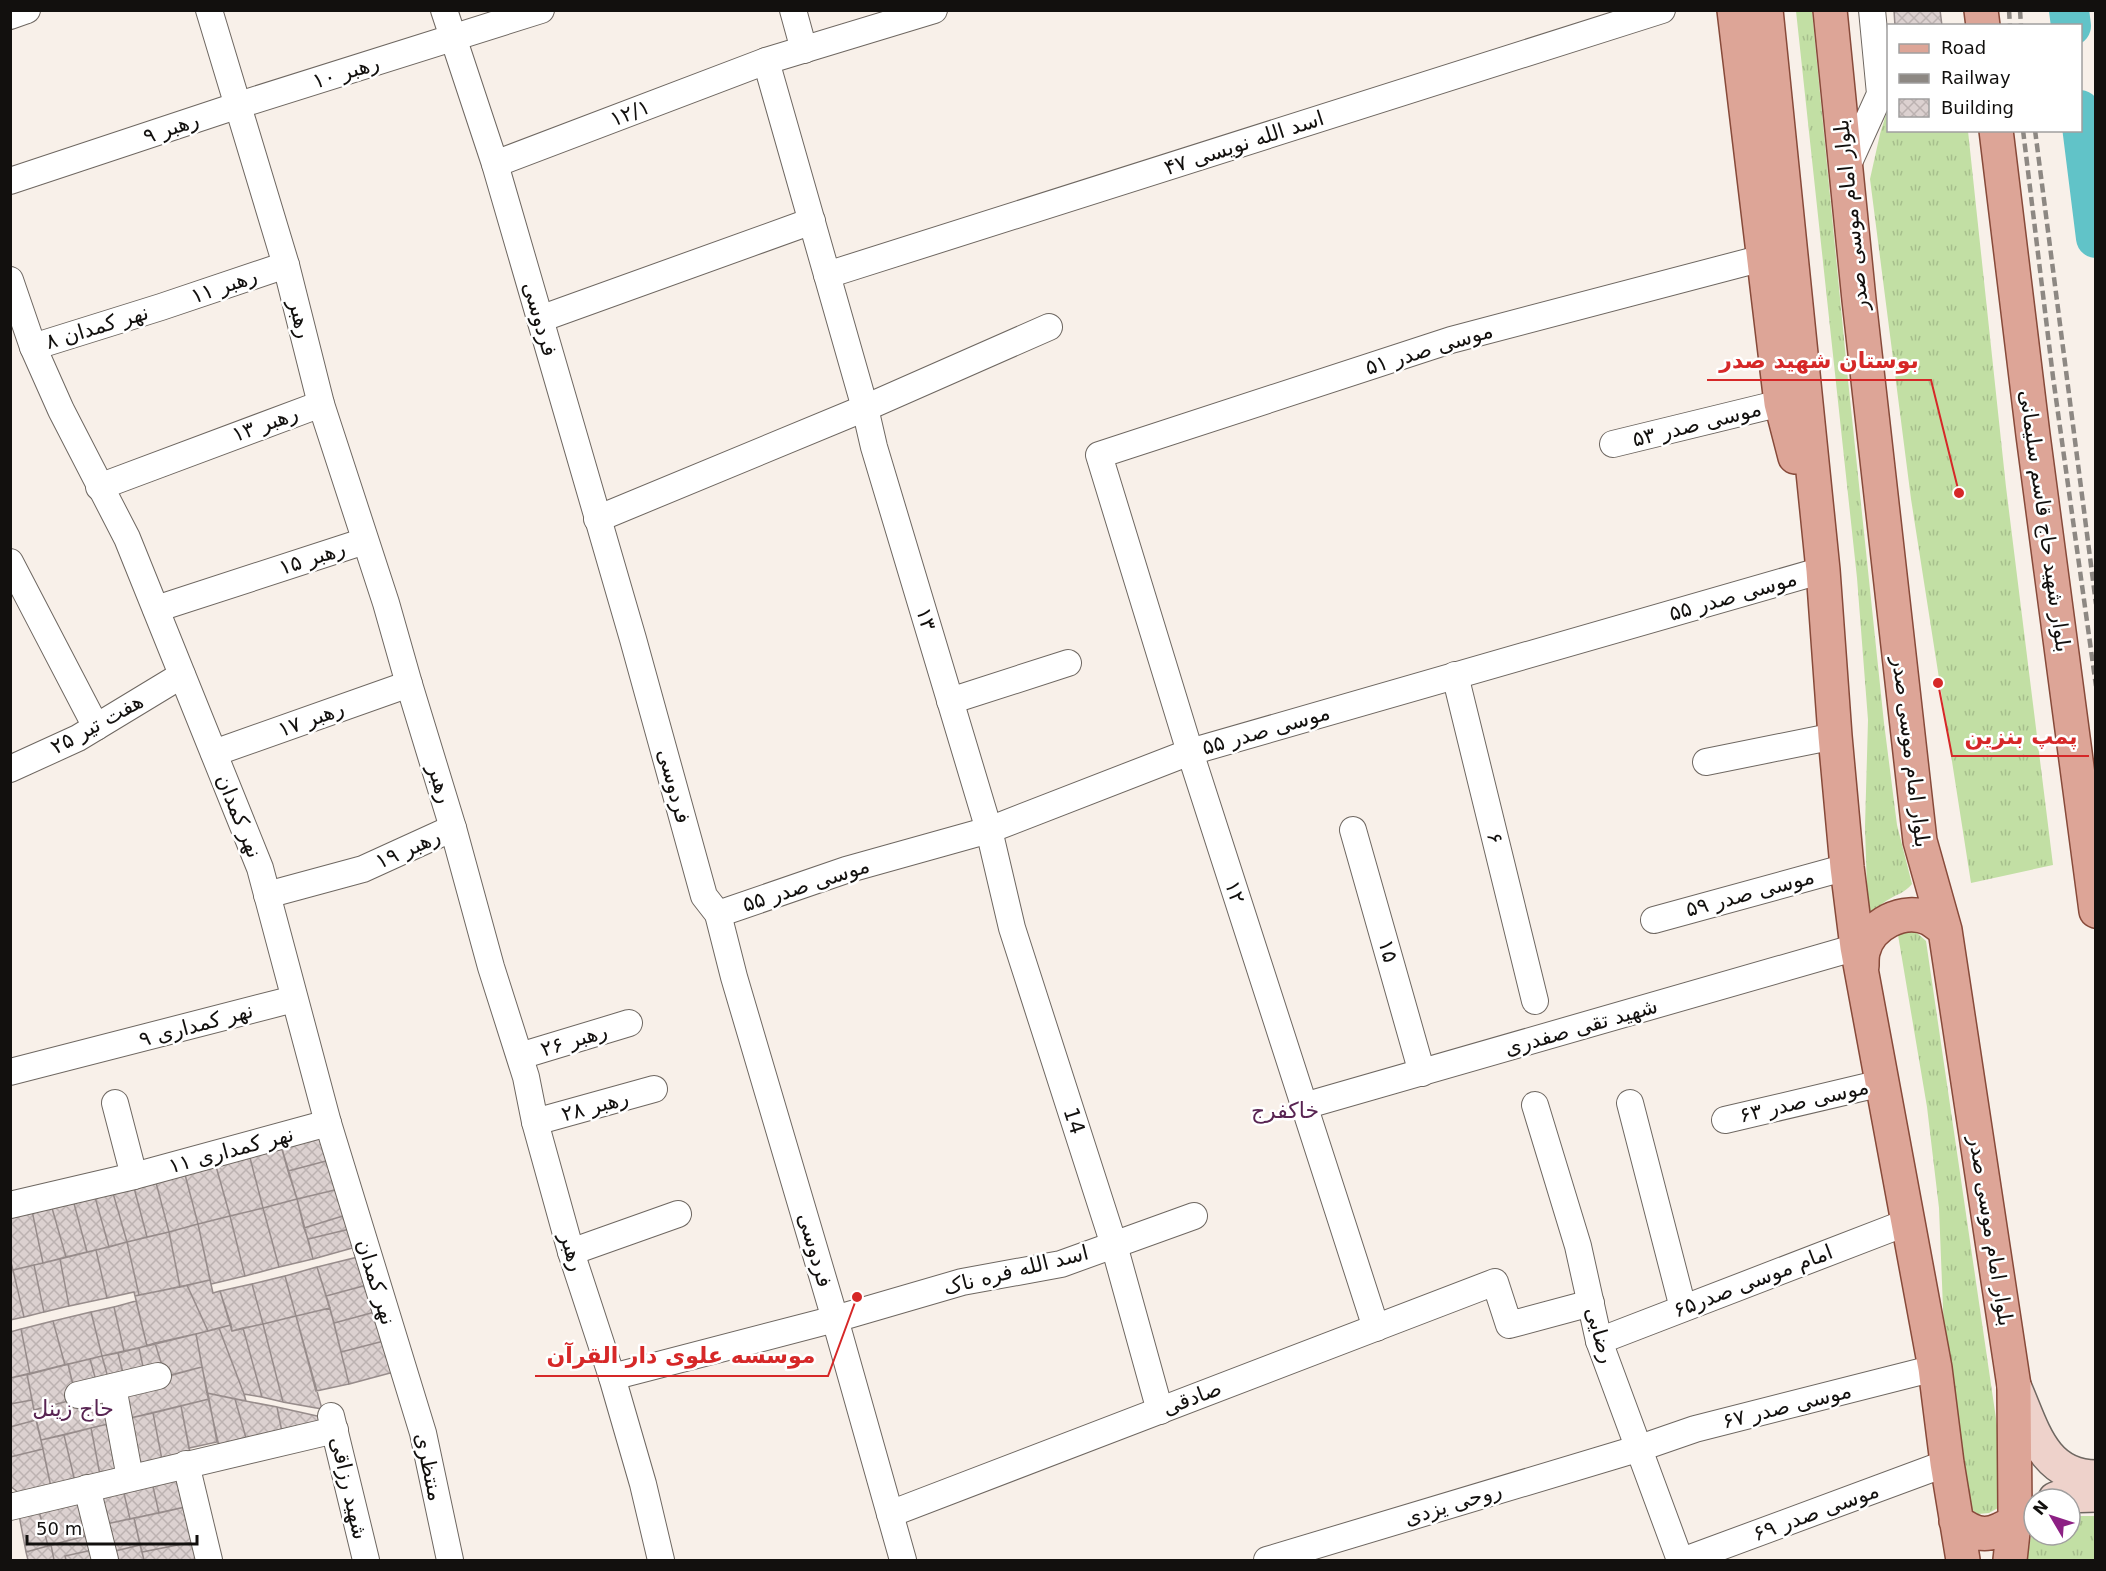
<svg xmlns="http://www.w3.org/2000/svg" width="2106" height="1571" font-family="'DejaVu Sans',Cairo,sans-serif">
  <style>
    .grass { fill: url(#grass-tufts) }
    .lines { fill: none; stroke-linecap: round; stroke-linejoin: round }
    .river { stroke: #61c3c8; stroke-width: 40 }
    .building { fill: url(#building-cross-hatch); stroke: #978c8b; stroke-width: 1.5 }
    .minor-casing { stroke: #6e6761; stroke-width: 28 }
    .secondary-casing { stroke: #6e6761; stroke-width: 36 }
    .primary-casing { stroke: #874a3a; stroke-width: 36 }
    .minor { stroke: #fff; stroke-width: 26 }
    .secondary { stroke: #eed2cb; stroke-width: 33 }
    .primary { stroke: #dda597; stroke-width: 33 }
    .rail { stroke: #8d8883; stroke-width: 4.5; stroke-dasharray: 9 4.5; stroke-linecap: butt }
    .labels { text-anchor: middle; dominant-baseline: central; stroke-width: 5; stroke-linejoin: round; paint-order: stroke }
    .street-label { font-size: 21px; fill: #12100e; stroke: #fff }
    .neighbourhood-label { font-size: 22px; fill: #582452; stroke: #fff }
    .leader { fill: none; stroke: #d62828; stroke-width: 2 }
    .callout-dot { fill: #d62828; stroke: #fff; stroke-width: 2 }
    .callout-label { font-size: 22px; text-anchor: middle; font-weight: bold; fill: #d62828; stroke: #fff; stroke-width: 5; stroke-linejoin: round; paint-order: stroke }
  </style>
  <defs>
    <pattern id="grass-tufts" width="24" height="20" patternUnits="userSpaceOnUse" patternTransform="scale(1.5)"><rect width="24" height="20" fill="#c2dfa4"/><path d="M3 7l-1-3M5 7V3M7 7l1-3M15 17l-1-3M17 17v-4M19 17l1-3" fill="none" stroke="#a6be8c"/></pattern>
    <pattern id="building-cross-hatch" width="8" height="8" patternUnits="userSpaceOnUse" patternTransform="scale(1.5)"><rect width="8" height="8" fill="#dcd1d0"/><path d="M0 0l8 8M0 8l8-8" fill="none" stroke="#bcb2b1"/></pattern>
  </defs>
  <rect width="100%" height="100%" fill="#f8f0e9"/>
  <path class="grass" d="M1796,11H1812L1848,380L1884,723L1897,825L1912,884C1905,893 1895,895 1886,901C1878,906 1874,913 1868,920L1865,827L1868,720L1857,578Z
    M1888,108V130L1968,131L2006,487L2053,865L1971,883L1911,499L1870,179L1880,134Z
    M1903,931H1915L1926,941L1999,1439L1998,1508L1989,1513L1978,1514L1969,1508L1945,1358L1939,1208L1927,1107L1898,935Z
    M2070,1516H2095V1560H2027L2034,1518V1535H2070Z"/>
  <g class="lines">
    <path class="river" d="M2069,10L2071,26
      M2080,110L2096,238"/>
  </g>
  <path class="building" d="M1894,10H1940L1942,26H1895Z
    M323,1134L330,1160L288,1171L280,1142Z
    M280,1142L297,1199L263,1208L248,1150Z
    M248,1150L263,1208L230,1216L214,1159Z
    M214,1159L230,1216L198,1224L183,1167Z
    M330,1160L339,1189L297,1199L288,1171Z
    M183,1167L198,1224L169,1232L154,1175Z
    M154,1175L169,1232L147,1237L132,1180Z
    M132,1180L147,1237L127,1242L111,1186Z
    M111,1186L127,1242L109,1247L93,1190Z
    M339,1189L346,1215L304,1228L297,1199Z
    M93,1190L109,1247L87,1252L72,1196Z
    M72,1196L87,1252L66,1257L50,1201Z
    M297,1199L313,1259L279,1267L263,1208Z
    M50,1201L66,1257L43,1263L31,1206Z
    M31,1206L43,1263L13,1270L10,1259V1212Z
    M263,1208L279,1267L245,1276L230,1216Z
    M346,1215L350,1229L308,1239L304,1228Z
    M230,1216L245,1276L211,1284L198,1224Z
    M198,1224L210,1280L180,1287L169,1232Z
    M350,1229L356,1247L313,1259L308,1239Z
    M169,1232L180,1287L139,1295L127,1242Z
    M127,1242L139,1295L135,1296L134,1292L107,1298L96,1250Z
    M96,1250L107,1298L69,1306L60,1259Z
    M358,1257L367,1285L326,1296L317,1267Z
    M60,1259L69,1306L44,1312L34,1265Z
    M34,1265L44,1312L24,1317L13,1270Z
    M317,1267L330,1308L296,1316L285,1276Z
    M13,1270L24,1317L10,1320V1271Z
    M285,1276L296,1316L263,1324L252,1284Z
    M210,1280L213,1293L220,1291L231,1325L208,1331L187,1285Z
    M252,1284L263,1324L232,1331L220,1291Z
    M187,1285L208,1331L147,1346L135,1296Z
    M367,1285L375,1312L334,1323L326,1296Z
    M136,1301L147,1346L124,1351L114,1307Z
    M114,1307L124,1351L102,1356L91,1312Z
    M330,1308L349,1384L316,1391L296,1316Z
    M91,1312L102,1356L65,1365L53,1321Z
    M375,1312L384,1341L341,1352L334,1323Z
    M296,1316L322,1409L283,1402L263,1324Z
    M53,1321L65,1365L30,1374L21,1329Z
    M263,1324L283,1402L262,1397L243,1328Z
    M231,1325L232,1331L243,1328L262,1397L244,1394L219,1328Z
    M219,1328L244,1394L246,1401L207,1393L196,1334Z
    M21,1329L30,1374L10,1378V1332Z
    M196,1334L202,1367L161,1378L164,1372L155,1343Z
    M384,1341L394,1372L349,1384L341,1352Z
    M155,1343L164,1372L145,1376L139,1348Z
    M139,1348L145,1376L125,1381L118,1353Z
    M118,1353L125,1381L110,1385L102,1356Z
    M102,1356L110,1385L98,1388L90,1359Z
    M90,1359L98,1388L75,1393L68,1364Z
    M68,1364L76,1399L34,1410L27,1374Z
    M202,1367L209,1399L122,1420L116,1389Z
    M27,1374L32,1400L10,1404V1378Z
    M110,1390L116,1422L41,1440L34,1410Z
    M207,1393L235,1399L248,1445L220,1451Z
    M209,1399L217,1442L189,1448L181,1406Z
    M235,1399L277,1407L283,1437L248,1445Z
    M32,1400L36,1420L10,1427V1404Z
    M181,1406L191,1457L163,1465L153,1413Z
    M277,1407L326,1418L283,1437Z
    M153,1413L163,1465L132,1472L122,1420Z
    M36,1420L43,1449L10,1457V1427Z
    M116,1422L126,1475L101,1480L91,1428Z
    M91,1428L101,1480L76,1486L64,1435Z
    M64,1435L76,1486L52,1492L41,1440Z
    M43,1449L52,1492L19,1493L10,1486V1457Z
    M183,1477L190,1506L159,1513L151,1478Z
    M151,1478L159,1513L130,1519L122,1485Z
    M122,1485L130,1519L101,1525L92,1492Z
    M83,1495L93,1534L48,1546L38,1507Z
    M190,1506L198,1541L142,1552L134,1518Z
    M38,1507L48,1546L26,1552L19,1515Z
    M134,1518L140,1545L107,1553L101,1525Z
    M93,1534L97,1549L65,1556L66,1560H54L51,1545Z
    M198,1541L203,1560H144L142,1552Z
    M51,1545L54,1560H28L26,1552Z
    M140,1545L144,1560H109L107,1553Z
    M97,1549L100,1560H66L65,1556Z"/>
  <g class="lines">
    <g class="minor-casing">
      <g id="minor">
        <path d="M209,10L286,265L321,404L386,603L409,684L453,828L491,967L526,1077L535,1122L571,1252L612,1377L643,1484L661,1560"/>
        <path d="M444,10L495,164L633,639L704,896L718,914L734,977L835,1319L903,1560"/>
        <path d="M793,10L804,50"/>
        <path d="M10,16L27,10"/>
        <path id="s1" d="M766,61L865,408L874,447L989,830L1012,928L1114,1245L1160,1411"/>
        <path d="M495,164L766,61L934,10"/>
        <path d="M1846,169L1880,94L1872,10"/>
        <path d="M10,181L239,105L541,10"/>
        <path d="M827,275L1662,10"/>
        <path d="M10,280L33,347L61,410L127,538L260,868L328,1123L423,1433L450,1560"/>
        <path d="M540,319L812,221"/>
        <path d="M33,347L161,307L286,265"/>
        <path d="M1613,444L1781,403"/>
        <path d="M99,487L321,404"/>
        <path d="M597,519L865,408L1049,327"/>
        <path d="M10,562L96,727"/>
        <path d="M156,609L365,541"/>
        <path d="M1455,675L1535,1001"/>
        <path d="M950,701L1068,663"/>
        <path d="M214,753L409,684"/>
        <path d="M1706,762L1835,736"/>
        <path d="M10,769L78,738L182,675"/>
        <path d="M1353,830L1422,1073"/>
        <path d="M267,895L363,869L453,828"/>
        <path d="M718,914L846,870L989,830L1190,752L1823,570"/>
        <path d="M1654,920L1847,867"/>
        <path d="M520,1056L629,1023"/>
        <path d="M10,1072L294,999"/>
        <path d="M115,1103L134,1176"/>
        <path d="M1630,1103L1683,1308"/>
        <path d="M1535,1105L1578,1246L1599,1341L1680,1560"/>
        <path d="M1304,1106L1857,947"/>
        <path d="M1725,1120L1882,1083"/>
        <path d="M535,1122L654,1089"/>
        <path d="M10,1205L134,1176L328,1123"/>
        <path d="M571,1252L678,1214"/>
        <path d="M1376,1328L1190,752L1099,455L1451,340L1763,258"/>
        <path d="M1599,1341L1908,1222"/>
        <path d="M612,1377L835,1319L962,1282L1061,1264L1194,1216"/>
        <path d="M113,1387L130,1478"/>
        <path d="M78,1395L158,1376"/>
        <path d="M331,1416L366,1560"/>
        <path d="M186,1464L209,1560"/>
        <path d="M87,1488L105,1560"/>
        <path d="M10,1507L335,1430"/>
        <path d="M890,1514L1495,1282L1509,1325L1591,1303"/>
        <path d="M1267,1560L1640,1448L1695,1429L1935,1368"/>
        <path d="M1685,1560L1947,1463"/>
      </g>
    </g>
    <g class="secondary-casing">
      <path id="secondary" d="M2014,1386C2032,1426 2042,1477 2096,1477
        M2055,1499L2063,1496L2096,1495"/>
    </g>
    <g class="primary-casing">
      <path id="primary" d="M1734,10L1781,403L1795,457
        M1766,10L1823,570L1835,736L1847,867L1857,947L1935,1368L1947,1463L1963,1560
        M1830,10L1859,300L1920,841L1945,930L2014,1386L2015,1514L2010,1560
        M1981,10L1983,26
        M1996,130L2033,435L2096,911
        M1862,966C1862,962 1862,956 1863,952C1869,925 1904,906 1930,919C1935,922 1940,926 1945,930
        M1956,1521C1979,1538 1990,1537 2014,1522"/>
    </g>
    <use href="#minor" class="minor"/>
    <use href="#secondary" class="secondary"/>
    <use href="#primary" class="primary"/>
    <path class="rail" d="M2009,10L2010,26
      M2020,10L2021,26
      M2023,130L2053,377L2096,686
      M2035,130L2096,604"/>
  </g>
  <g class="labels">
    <g class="street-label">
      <text transform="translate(346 72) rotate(-17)">رهبر ۱۰</text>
      <text transform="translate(630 113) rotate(-21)">۱۲/۱</text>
      <text transform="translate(171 128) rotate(-19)">رهبر ۹</text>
      <text transform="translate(1244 143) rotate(-18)">۴۷ اسد الله نویسی</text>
      <text transform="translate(1851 215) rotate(-96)">بلوار امام موسی صدر</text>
      <text transform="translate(224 286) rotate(-19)">رهبر ۱۱</text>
      <text transform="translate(300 319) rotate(76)">رهبر</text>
      <text transform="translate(540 319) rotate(74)">فردوسی</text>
      <text transform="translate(97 327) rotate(-17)">نهر کمدان ۸</text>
      <text transform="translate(1429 349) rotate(-17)">موسی صدر ۵۱</text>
      <text transform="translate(265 424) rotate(-20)">رهبر ۱۳</text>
      <text transform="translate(1697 424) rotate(-14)">موسی صدر ۵۳</text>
      <text transform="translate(2045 521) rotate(82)">بلوار شهید حاج قاسم سلیمانی</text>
      <text transform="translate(312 558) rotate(-18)">رهبر ۱۵</text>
      <text transform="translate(1733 596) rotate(-16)">موسی صدر ۵۵</text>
      <text transform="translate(926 619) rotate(73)">۱۳</text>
      <text transform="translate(311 719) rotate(-20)">رهبر ۱۷</text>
      <text transform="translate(97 724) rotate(-29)">هفت تیر ۲۵</text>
      <text transform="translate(1266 730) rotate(-16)">موسی صدر ۵۵</text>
      <text transform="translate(1911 752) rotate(83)">بلوار امام موسی صدر</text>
      <text transform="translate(440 784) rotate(73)">رهبر</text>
      <text transform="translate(674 786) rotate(75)">فردوسی</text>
      <text transform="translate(239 816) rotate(68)">نهر کمدان</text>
      <text transform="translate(1495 838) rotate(76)">۶</text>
      <text transform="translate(408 849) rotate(-24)">رهبر ۱۹</text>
      <text transform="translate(806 885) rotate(-18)">موسی صدر ۵۵</text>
      <text transform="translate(1235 892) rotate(72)">۱۲</text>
      <text transform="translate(1750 893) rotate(-15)">موسی صدر ۵۹</text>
      <text transform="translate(1388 951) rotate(74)">۱۵</text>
      <text transform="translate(196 1025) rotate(-15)">نهر کمداری ۹</text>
      <text transform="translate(1581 1027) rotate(-16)">شهید تقی صفدری</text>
      <text transform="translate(574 1040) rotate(-17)">رهبر ۲۶</text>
      <text transform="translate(1804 1101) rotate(-13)">موسی صدر ۶۳</text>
      <text transform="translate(595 1106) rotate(-15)">رهبر ۲۸</text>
      <text stroke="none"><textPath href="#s1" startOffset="1104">14</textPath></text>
      <text transform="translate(231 1150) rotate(-15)">نهر کمداری ۱۱</text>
      <text transform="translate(1991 1231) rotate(81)">بلوار امام موسی صدر</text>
      <text transform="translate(815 1250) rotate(74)">فردوسی</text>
      <text transform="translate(572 1252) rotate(73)">رهبر</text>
      <text transform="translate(1016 1270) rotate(-14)">اسد الله فره ناک</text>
      <text transform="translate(1753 1281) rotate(-21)">امام موسی صدر۶۵</text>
      <text transform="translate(376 1282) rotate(73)">نهر کمدان</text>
      <text transform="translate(1600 1335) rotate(74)">رضایی</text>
      <text transform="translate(1192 1398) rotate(-21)">صادقی</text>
      <text transform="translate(1787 1406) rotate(-14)">موسی صدر ۶۷</text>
      <text transform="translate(429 1467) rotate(78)">منتظری</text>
      <text transform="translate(349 1488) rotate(77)">شهید رزاقی</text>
      <text transform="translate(1453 1504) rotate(-17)">روحی یزدی</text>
      <text transform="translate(1816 1512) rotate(-20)">موسی صدر ۶۹</text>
    </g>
    <g class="neighbourhood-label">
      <text x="1285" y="1110">خاکفرج</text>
      <text x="73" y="1408">حاج زینل</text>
    </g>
  </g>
  <path class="leader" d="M1959 493L1931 380H1707M1938 683L1952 756H2089M857 1297L828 1376H535"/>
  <g class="callout-dot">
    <circle cx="1959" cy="493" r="6"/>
    <circle cx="1938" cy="683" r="6"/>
    <circle cx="857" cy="1297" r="6"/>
  </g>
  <g class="callout-label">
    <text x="1819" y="368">بوستان شهید صدر</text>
    <text x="2021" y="744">پمپ بنزین</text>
    <text x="681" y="1363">موسسه علوی دار القرآن</text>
  </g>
  <rect width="2106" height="1571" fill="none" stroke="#12100e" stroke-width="24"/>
  <rect x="1887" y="24" width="195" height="108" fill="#ffffff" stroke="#a09f9f" stroke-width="1.5"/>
  <rect x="1899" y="44" width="30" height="9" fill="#dda597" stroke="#a09f9f" stroke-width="1.5"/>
  <text x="1941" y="54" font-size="18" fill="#12100e">Road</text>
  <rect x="1899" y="74" width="30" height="9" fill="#8d8883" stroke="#a09f9f" stroke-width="1.5"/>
  <text x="1941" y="84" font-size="18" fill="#12100e">Railway</text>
  <rect x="1899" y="99" width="30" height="18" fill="url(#building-cross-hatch)" stroke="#a09f9f" stroke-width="1.5"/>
  <text x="1941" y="114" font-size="18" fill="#12100e">Building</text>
  <g transform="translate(2052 1517) rotate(309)"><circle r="28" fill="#ffffff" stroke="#a09f9f" stroke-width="1.5"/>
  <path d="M0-4.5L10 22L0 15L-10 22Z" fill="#8d2084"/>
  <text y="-9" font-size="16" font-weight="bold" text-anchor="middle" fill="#12100e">N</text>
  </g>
  <path d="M27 1535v9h170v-9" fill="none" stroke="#12100e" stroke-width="3"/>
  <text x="36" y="1535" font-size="18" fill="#12100e" stroke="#ffffff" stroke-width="4.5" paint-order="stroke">50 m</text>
</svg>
